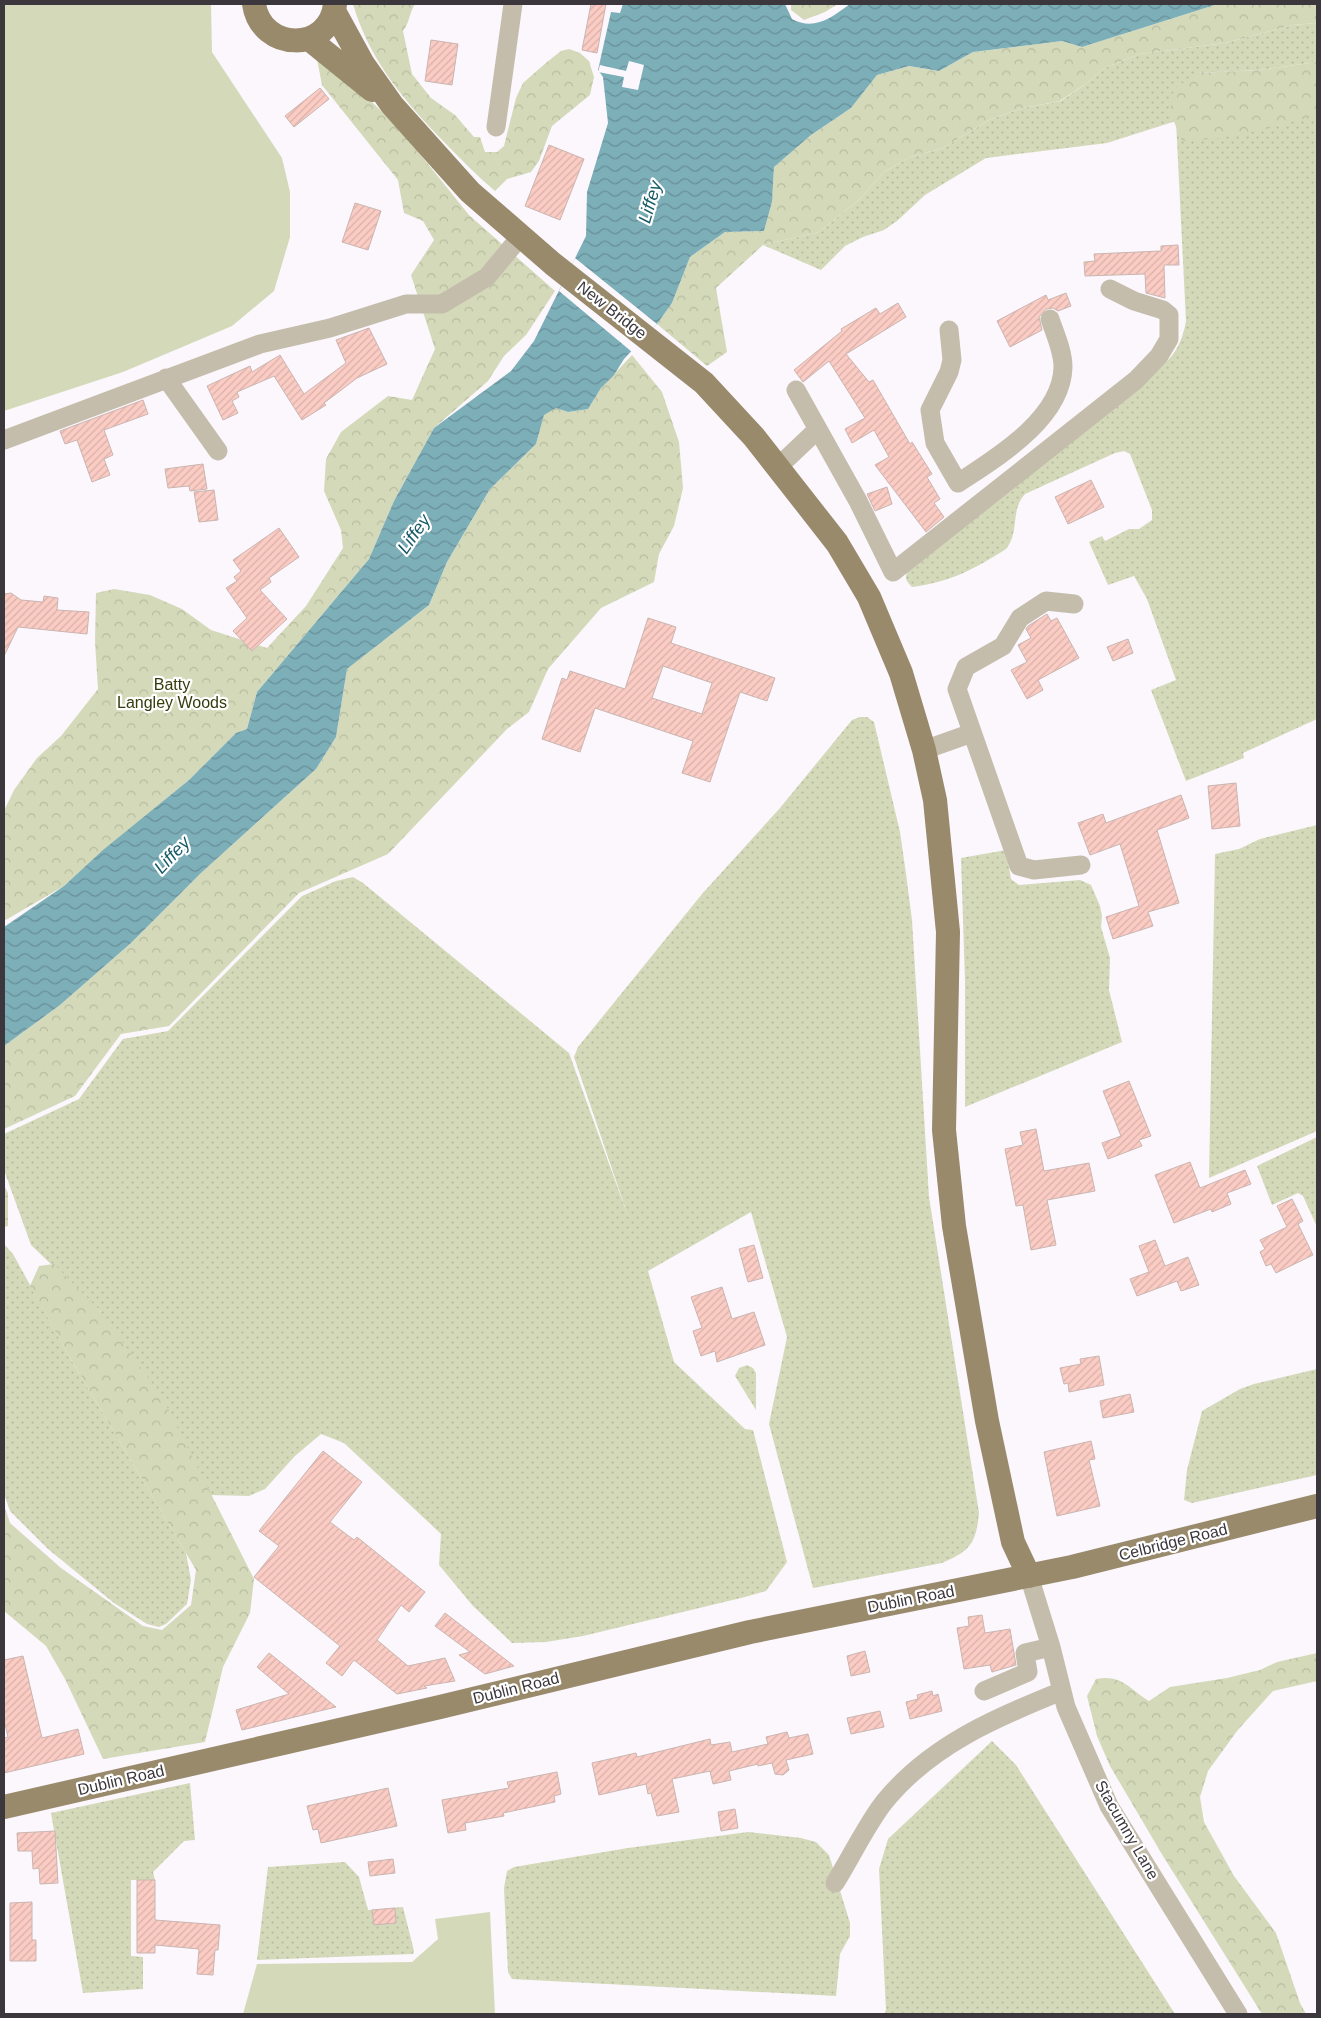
<svg xmlns="http://www.w3.org/2000/svg" width="1321" height="2018" font-family="Arial,sans-serif">
  <style>
    .grass { fill: url(#grass-dots) }
    .forest { fill: url(#forest-crowns) }
    .pitch { fill: #d4dab9 }
    .water { fill: url(#water-waves) }
    .pier { fill: #fbf7fd }
    .building { fill: url(#building-hatch); stroke: #cab5b1; fill-rule: evenodd }
    .lines { fill: none; stroke-linecap: round; stroke-linejoin: round }
    .minor { stroke: #c5bdac; stroke-width: 19 }
    .major { stroke: #998a6c; stroke-width: 24 }
    .labels { text-anchor: middle; dominant-baseline: central; stroke-width: 4.5; stroke-linejoin: round; paint-order: stroke }
    .street-label { font-size: 16px; fill: #3c373d; stroke: #fff }
    .park-label { font-size: 16px; fill: #363b0c; stroke: #fff }
    .water-label { font-size: 18px; font-style: italic; fill: #175b67; stroke: #fff }
  </style>
  <defs>
    <pattern id="grass-dots" width="8" height="8" patternUnits="userSpaceOnUse" patternTransform="scale(1.25)"><rect width="8" height="8" fill="#d4dab9"/><path d="M2 2h.1M6 6h.1" fill="none" stroke="#b7bca0" stroke-width="1.8" stroke-linecap="round"/></pattern>
    <pattern id="forest-crowns" width="20" height="18" patternUnits="userSpaceOnUse" patternTransform="scale(1.25)"><rect width="20" height="18" fill="#d4dab9"/><path d="M2 6a3 3 0 1 1 6 0M12 15a3 3 0 1 1 6 0" fill="none" stroke="#b7bca0"/></pattern>
    <pattern id="water-waves" width="16" height="10" patternUnits="userSpaceOnUse" patternTransform="scale(1.25)"><rect width="16" height="10" fill="#7dafb9"/><path d="M0 5q4-4 8 0t8 0" fill="none" stroke="#688f98"/></pattern>
    <pattern id="building-hatch" width="6" height="6" patternUnits="userSpaceOnUse" patternTransform="scale(1.25)"><rect width="6" height="6" fill="#fbccc4"/><path d="M-1 1l2-2M0 6l6-6M5 7l2-2" fill="none" stroke="#d8b0a9"/></pattern>
  </defs>
  <rect width="100%" height="100%" fill="#fbf7fd"/>
  <path class="grass" d="M1317,23V62L1260,70L1198,73L1317,104V719L1243,753L1244,758L1186,781L1151,690L1176,680L1147,599L1134,576L1108,585L1089,542L1102,536L1105,541L1129,529H1139L1152,520V510L1130,454L1124,451L1115,453L1025,494C1010,510 1020,532 1006,549C974,569 951,582 912,587C906,581 904,578 908,571L1145,382C1168,360 1180,354 1186,321L1176,121L1107,143L986,158L925,195L897,221L884,230L863,237L845,246L821,270L763,245L819,232L860,199L884,172L910,157L943,148L991,119L1023,108L1061,101L1088,82L1104,68L1140,54L1225,43L1293,25Z
    M860,717H867L874,722L900,832L906,874L912,920L929,1197L979,1513C976,1544 970,1551 942,1563L813,1588L769,1424L787,1337L751,1212L648,1271L674,1362L745,1429L753,1430L787,1562L766,1591L745,1597L583,1636L546,1642L512,1643L473,1606L439,1565L441,1534L344,1443L321,1434L295,1456L265,1489L249,1496L210,1495L100,1311L31,1245L4,1170V1134L79,1099L123,1039L168,1031L302,896L336,881L353,877L363,883L569,1053L629,1219L574,1057L578,1047L702,894L780,808L852,720Z
    M1317,825V1131L1209,1178L1215,854L1239,849L1260,839Z
    M1006,850L1011,879L1019,885L1080,880L1091,885L1100,906L1102,916L1101,927L1110,958L1109,990L1122,1042L965,1107V981L961,858Z
    M1317,1137V1227L1303,1196L1298,1193L1272,1205L1257,1166Z
    M4,1244L13,1254L73,1363L186,1553L191,1580L187,1604L166,1624L159,1627L147,1624L114,1603L48,1549L10,1511L4,1494Z
    M747,1365L753,1368L756,1373V1410L735,1376L739,1368Z
    M1317,1369V1475L1192,1503L1184,1500L1187,1470L1202,1411L1240,1389L1254,1384Z
    M992,1741L1016,1765L1175,2014H884L886,2010L879,1869L888,1839Z
    M190,1783L195,1840L184,1841L153,1872L155,1880H131V1956L143,1957V1989L83,1993L51,1813Z
    M748,1832L801,1838L816,1842L829,1855L850,1923V1936L840,1954L836,1996L512,1979L508,1972L504,1888L507,1871L514,1867L628,1848Z
    M345,1862L359,1877L368,1910L403,1907L414,1951L413,1954L257,1960L268,1867Z"/>
  <path class="forest" d="M353,4H415C409,13 410,22 403,31L412,74L431,98L455,115L474,137H480L485,152H497L504,146L516,98L523,83L547,62L561,51L569,49L580,53L589,61L594,77L590,95L552,126L539,161L531,172L507,179L495,191C477,176 461,159 445,143C405,102 369,60 353,4Z
    M791,4H838L825,12L804,20L791,10Z
    M1218,4H1317V23L1293,25L1225,43L1140,54L1104,68L1088,82L1060,101L1023,108L991,119L943,148L910,157L884,172L860,199L819,232L763,245L716,288L727,352L707,366L657,324L672,303L690,257L725,232L764,231L772,202L774,167L811,135L851,108L877,75L909,66L939,71L973,52L1062,41L1082,47Z
    M316,54L366,96L403,133L469,215L555,291L526,335L504,356L488,381L434,428L394,501L369,559L257,692L247,729L236,733L189,780L104,850L64,886L4,921V811L14,790L37,758L61,736L98,689L95,642L96,593L114,589L150,595L182,609L211,630L267,648L306,606L343,548L341,530L324,491L326,459L341,432L388,396L412,400L435,349L411,275L434,240L423,221L404,213L398,180L322,85Z
    M1317,62V115C1273,127 1228,140 1182,141L1170,112L1174,89L1198,73L1260,70Z
    M632,355L662,392L679,442L683,488L674,526L659,554L654,582L601,608L548,669L529,712L507,729L388,854L299,893L169,1026L121,1034L75,1096L4,1129V1046L60,1005L131,943L201,873L316,769L336,737L347,669L429,605L447,562L490,489L536,444L544,414L556,408L568,412L588,409L601,388Z
    M4,1185L8,1193V1226L4,1227Z
    M54,1264L100,1311L162,1397L254,1579L250,1613L223,1667L205,1742L103,1759L65,1679L46,1646L4,1611V1505L10,1523L61,1568L143,1626L162,1630L191,1605L196,1570L73,1363L30,1286L39,1266Z
    M1317,1653V1681L1273,1691L1237,1731L1208,1771L1200,1797L1204,1822L1234,1876L1276,1933L1300,2003L1306,2014H1262L1163,1856L1110,1766L1097,1736L1087,1696L1096,1679C1122,1674 1129,1689 1149,1701L1170,1687L1227,1678L1260,1670L1277,1662Z"/>
  <path class="pitch" d="M4,4H211L212,52L282,158L290,192V237L274,291L232,326L123,372L4,411Z
    M490,1912L495,2014H243L257,1964L412,1962L438,1939L435,1919Z"/>
  <path class="water" d="M623,4H785L792,19C814,31 831,18 850,4H1218L1082,47L1062,41L973,52L939,71L909,66L877,75L851,108L811,135L774,167L772,202L764,231L725,232L690,257L672,303L657,324L624,359L614,375L601,388L588,409L568,412L556,408L544,415L536,444L490,489L447,562L429,605L347,669L336,737L316,769L201,873L131,943L60,1005L4,1046V927L64,886L103,850L189,780L236,733L247,729L257,692L369,559L394,501L434,428L511,371L534,341L586,236L587,192L608,123L603,77L598,70L611,12L620,13Z"/>
  <path class="pier" d="M629,61L644,65L638,90L622,87L624,77L598,72L600,65L626,71Z
    M575,258L657,324L632,352L559,291Z"/>
  <path class="building" d="M591,4H606L597,53L582,50Z
    M431,40L458,44L452,85L425,81Z
    M320,88L329,99L294,127L285,116Z
    M549,145L584,159L560,220L525,206Z
    M355,203L381,211L368,250L342,242Z
    M1178,245L1179,265H1164L1165,298L1146,293L1145,274L1085,276L1084,262L1095,261L1094,254L1161,251V246Z
    M1066,293L1071,306L1058,311L1053,308L1046,309L1039,317L1042,330L1010,347L997,321L1046,295L1048,300Z
    M898,303L906,317L846,354L869,382L873,380L910,444L912,442L932,474L927,477L940,499L934,503L944,517L926,532L875,465L889,457L874,430L852,443L845,429L865,418L829,361L803,382L794,370L842,331L841,329L876,308L880,314Z
    M369,328L387,364L357,378L324,403L326,405L302,420L274,376L237,392L239,397L232,401L238,413L223,420L207,386L250,366L252,372L280,355L304,394L346,363L336,340Z
    M143,400L148,414L104,430L113,455L104,459L110,475L92,482L77,440L65,444L60,431Z
    M203,464L207,489L190,491L189,486L168,488L165,469Z
    M1091,480L1104,507L1068,524L1055,497Z
    M887,487L892,504L875,511L867,494Z
    M214,490L218,520L199,522L194,492Z
    M279,528L299,557L269,578L271,582L260,590L287,619L252,651L233,631L247,618L226,588L237,581L234,577L241,571L233,560Z
    M11,593L21,600L43,602L44,596L58,598L57,610L89,612L87,634L18,627L4,656V594Z
    M1047,614L1051,621L1057,618L1079,658L1038,680L1043,690L1027,699L1011,670L1027,662L1018,645L1031,638L1026,629L1028,626Z
    M648,618L676,627L671,643L775,678L767,701L740,692L710,782L682,773L693,741L595,708L580,752L542,739L562,678L567,680L570,671L625,689ZM663,666L712,683L702,714L652,698Z
    M1128,639L1133,653L1113,661L1107,647Z
    M1236,783L1240,826L1212,829L1208,786Z
    M1181,795L1189,818L1157,830L1179,903L1148,912L1153,926L1113,939L1106,917L1139,906L1120,844L1090,855L1078,823L1103,814L1106,823Z
    M1129,1081L1151,1136L1139,1140L1142,1146L1108,1159L1102,1143L1121,1136L1103,1091Z
    M1036,1129L1044,1171L1089,1163L1095,1191L1047,1200L1056,1245L1031,1250L1023,1205L1016,1206L1005,1149L1023,1145L1020,1132Z
    M1190,1162L1200,1188L1245,1170L1251,1184L1227,1193L1231,1204L1212,1212L1211,1209L1174,1223L1155,1175Z
    M1292,1199L1303,1221L1298,1224L1313,1255L1276,1273L1271,1264L1266,1266L1260,1252L1265,1249L1260,1240L1287,1227L1277,1206Z
    M1155,1240L1165,1266L1188,1257L1199,1285L1181,1291L1177,1281L1137,1296L1130,1279L1149,1272L1139,1246Z
    M754,1245L763,1278L748,1282L739,1249Z
    M722,1287L732,1319L754,1312L765,1345L717,1362L715,1351L701,1356L693,1331L702,1328L691,1297Z
    M1099,1356L1104,1385L1069,1392L1068,1383L1064,1384L1060,1368L1081,1364L1080,1359Z
    M1130,1394L1134,1412L1103,1418L1100,1401Z
    M1091,1441L1095,1459L1089,1460L1100,1506L1057,1516L1044,1452Z
    M323,1451L362,1482L330,1522L354,1540L357,1537L425,1592L409,1612L401,1605L377,1640L408,1666L445,1658L455,1681L424,1686L427,1688L397,1694L354,1660L342,1676L326,1663L340,1646L254,1577L279,1546L259,1531Z
    M445,1613L475,1636L514,1666L485,1674L459,1655L470,1652L435,1626Z
    M982,1615L985,1633L1010,1629L1016,1665L992,1672L990,1665L964,1669L957,1628L969,1626L968,1617Z
    M865,1651L870,1672L851,1676L847,1656Z
    M269,1653L314,1689L336,1707L242,1730L236,1710L289,1694L257,1667Z
    M23,1656L42,1738L78,1729L84,1754L4,1773V1738L8,1737L4,1720V1660Z
    M932,1691L933,1696L938,1694L942,1711L910,1719L906,1702L918,1699L917,1695Z
    M880,1711L884,1727L851,1734L847,1718Z
    M787,1732L789,1738L808,1734L813,1754L786,1760L789,1770L783,1775L775,1774L772,1763L758,1766V1764L729,1771L731,1780L713,1784L710,1771L672,1779L679,1812L657,1816L651,1793L648,1794L646,1784L599,1795L592,1763L636,1753L637,1757L710,1739L711,1745L730,1742L732,1752L768,1744L766,1737Z
    M557,1772L561,1794L554,1796L555,1802L503,1813L504,1816L465,1823L466,1830L448,1833L442,1800L509,1788L507,1782Z
    M388,1788L397,1826L321,1843L318,1829L313,1830L307,1806Z
    M735,1809L738,1828L721,1831L718,1812Z
    M55,1831L58,1883L40,1884L39,1868L33,1869L32,1851H18L17,1833Z
    M393,1859L395,1873L370,1876L368,1862Z
    M137,1880H155V1920L220,1925L218,1950H215L213,1975L197,1974L199,1949L155,1945V1953H137Z
    M32,1902V1940H36V1961H10V1903Z
    M395,1908L396,1923L374,1925L372,1910Z"/>
  <g class="lines">
    <path class="minor" d="M496,127L513,4
      M949,330L952,360L949,372L930,410L935,443L958,483C996,458 1062,419 1063,367C1063,351 1055,334 1050,319
      M166,378L218,451
      M796,390L858,501L893,572L1136,380L1159,356L1169,339V315L1163,310L1134,301L1110,289
      M4,440L260,344L330,328L406,304H442L487,277L520,237
      M779,466L817,430
      M1074,604L1046,601L1020,618L1003,646L966,667L957,689L1019,866L1034,870L1081,865
      M924,750L972,733
      M1029,1576L1051,1647L1066,1707L1109,1806L1238,2014
      M984,1691L1028,1672L1025,1653L1051,1647
      M835,1883C850,1859 868,1822 885,1801C931,1745 997,1717 1062,1691"/>
    <path class="major" d="M254,4C261,52 330,53 335,4
      M334,11L363,64L392,105L470,192L553,264L704,383L754,437L837,543L869,597L901,673L924,750L935,800L948,932L944,1130L954,1226L987,1421L1013,1542L1029,1576
      M309,39L372,90
      M4,1807L440,1707L750,1632L1072,1567L1317,1506"/>
  </g>
  <g class="labels">
    <g class="street-label">
      <text transform="translate(612 310) rotate(38)">New Bridge</text>
      <text transform="translate(1173 1542) rotate(-14)">Celbridge Road</text>
      <text transform="translate(911 1599) rotate(-11)">Dublin Road</text>
      <text transform="translate(516 1688) rotate(-14)">Dublin Road</text>
      <text transform="translate(121 1780) rotate(-13)">Dublin Road</text>
      <text transform="translate(1127 1830) rotate(60)">Stacumny Lane</text>
    </g>
    <g class="park-label">
      <text x="172" y="684">Batty<tspan x="172" dy="18">Langley Woods</tspan></text>
    </g>
    <g class="water-label">
      <text transform="translate(650 202) rotate(-74)">Liffey</text>
      <text transform="translate(414 534) rotate(-55)">Liffey</text>
      <text transform="translate(172 855) rotate(-47)">Liffey</text>
    </g>
  </g>
  <rect width="1321" height="2018" fill="none" stroke="#3c373d" stroke-width="10"/>
</svg>
